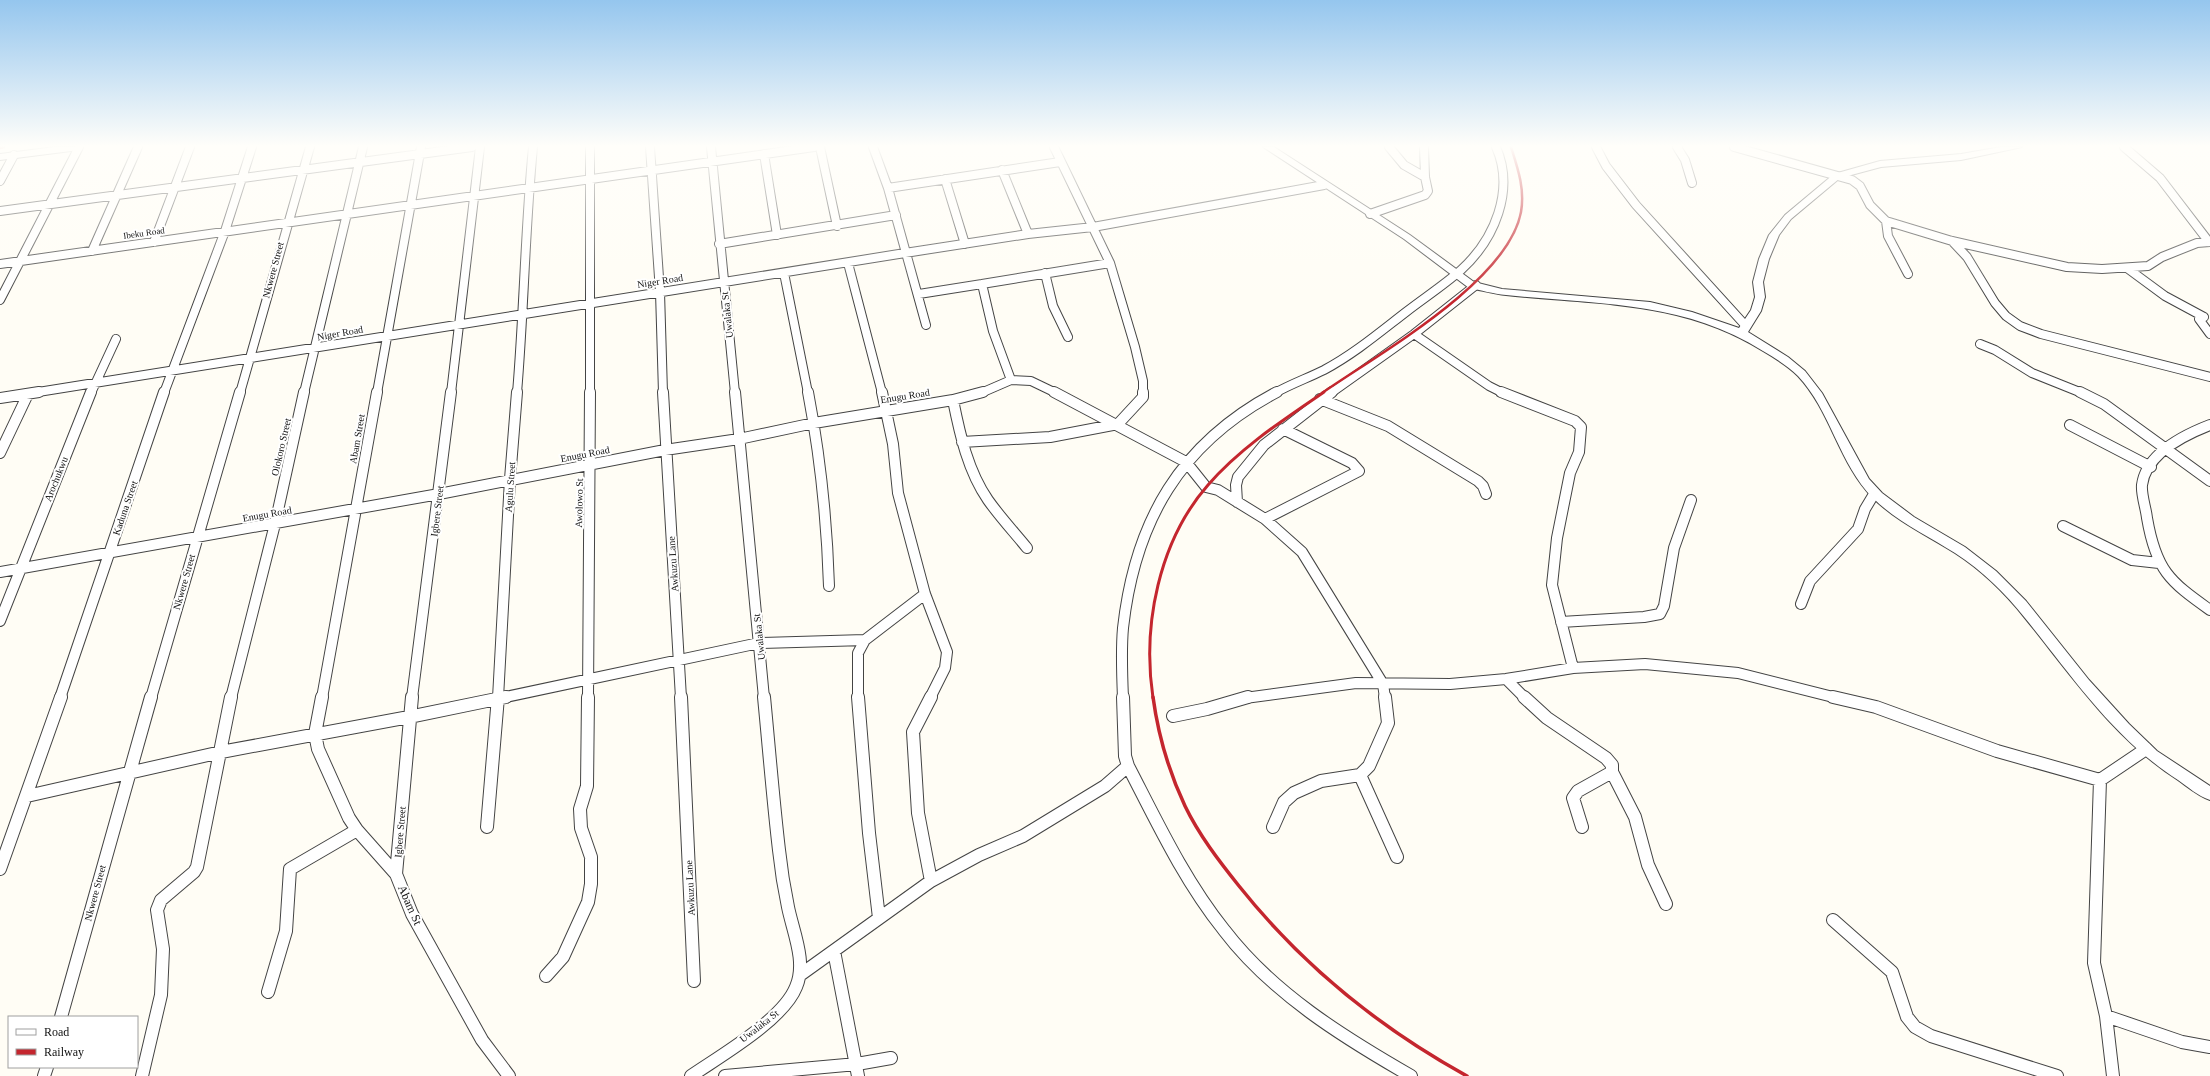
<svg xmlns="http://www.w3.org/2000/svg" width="2210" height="1076" font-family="'Times New Roman',serif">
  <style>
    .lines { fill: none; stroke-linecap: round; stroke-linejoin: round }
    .minor-far2-casing { stroke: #444; stroke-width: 10 }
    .minor-far1-casing { stroke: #444; stroke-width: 12 }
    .minor-casing { stroke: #444; stroke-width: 14 }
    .tertiary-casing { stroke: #444; stroke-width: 2 }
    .minor-far2 { stroke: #fff; stroke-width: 8 }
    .minor-far1 { stroke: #fff; stroke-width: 10 }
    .minor { stroke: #fff; stroke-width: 12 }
    .tertiary { fill: #fff; fill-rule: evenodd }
    .rail-far2 { stroke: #c4262e; stroke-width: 2.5 }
    .rail-far1 { stroke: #c4262e; stroke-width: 3 }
    .rail { stroke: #c4262e; stroke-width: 3.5 }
    .labels { text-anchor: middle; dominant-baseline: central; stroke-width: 4; stroke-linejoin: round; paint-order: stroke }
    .far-street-label { font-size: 9px; fill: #111; stroke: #fff }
    .street-label { font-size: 10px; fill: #111; stroke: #fff }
    .near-street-label { font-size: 12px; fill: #111; stroke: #fff }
  </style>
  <rect width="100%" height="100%" fill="#fffdf5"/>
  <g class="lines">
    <g class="minor-far2-casing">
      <path id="minor-far2" d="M590,147V393
        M650,147L660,292L663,393
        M711,147L735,393
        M820,147L837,226
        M873,147L888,188L926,325
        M1054,147L1110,263L1135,347L1143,381V393
        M1389,147L1404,165L1425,177
        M1596,147L1606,166L1636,205L1745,325
        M1677,147L1685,160L1692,183
        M1734,147L1852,180L1860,186L1870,205L1886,221L1952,241L2067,267L2102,269L2148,266L2162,257L2197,243L2210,242
        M2124,147L2160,178L2209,242
        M764,154L777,235
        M1002,170L1028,234
        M945,179L965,244
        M0,181L14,155
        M888,188L1060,162
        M0,211L472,147
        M1370,214L1425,195L1428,191L1425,177L1424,147
        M1886,221L1888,236L1908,274
        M1952,241L1967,257L1995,303L2006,316L2020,326L2041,334L2210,377
        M154,242L190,147
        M719,244L896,215
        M92,251L138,147
        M848,263L882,393
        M0,264L814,147
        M2127,268L2165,296L2204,317
        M784,273L808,393
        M1045,273L1053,306L1068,337
        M982,284L1110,263
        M919,294L982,284L993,331L1011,380L981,393
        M0,300L79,147
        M2204,317L2199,319L2210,334
        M1414,334L1489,386L1503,393
        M1980,344L1995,350L2032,373L2082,393
        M1011,380L1031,381L1056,393
        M32,393L905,253L1028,234L1093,227L1324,185
        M91,393L116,339
        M164,393L225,231L252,147
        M240,393L310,147
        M304,393L363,147
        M377,393L421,147
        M451,393L480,147
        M517,393C524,311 525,229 533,147
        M1275,393C1291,384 1308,378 1324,370C1354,354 1380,332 1406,312C1424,298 1444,285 1461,270C1495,239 1515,190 1496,147
        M1331,393L1414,334L1476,285"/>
    </g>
    <g class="minor-far1-casing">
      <path id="minor-far1" d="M663,392L681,698
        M735,392L764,698
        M808,392C820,455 827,522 829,586
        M882,392L893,444L898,493L925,594L947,652L945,668L930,698
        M1054,392L1186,462L1206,487L1218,490L1265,519L1302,552L1383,684L1385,698
        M1501,392L1575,421L1581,427L1579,452L1570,473L1557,538L1552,585L1573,668
        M2080,392L2104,404L2210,481
        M0,398L39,392
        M1320,399L1388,426L1478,481L1483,486L1486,494
        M953,400C960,435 968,471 988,500C1000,517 1014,532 1027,548
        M2070,425L2151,467
        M2210,425C2184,435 2146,454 2142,485C2141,495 2146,508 2147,518C2156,570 2169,581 2210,610
        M962,442L1050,437L1118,424L1143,397V392
        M0,453L28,394
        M1237,502L1236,485L1238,477L1264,445L1332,392
        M1265,519L1359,471L1352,463L1283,429
        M2063,526L2132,560L2159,563
        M0,572L439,494L665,450L739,439L814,423L953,400L983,392
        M1801,604L1810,581L1858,529L1865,509L1874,494
        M0,621L91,392
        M1561,622L1644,617L1660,614L1664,606L1674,548L1691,500
        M1506,679L1525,698
        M60,698L164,392
        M151,698L240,392
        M231,698L275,524L304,392
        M322,698L377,392
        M412,698L451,392
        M498,698L510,479L517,392
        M501,698L759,643L865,640L925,594
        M588,698L590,392
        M858,698V653L865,640
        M1123,698C1122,675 1121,650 1123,628C1135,521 1180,443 1277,392
        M1245,698L1356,683L1450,684L1506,679L1573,668L1645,664L1738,673L1837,698"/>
    </g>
    <g class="minor-casing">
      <path id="minor" d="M322,697L315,734L318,749L349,818L357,830L396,874L412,914L482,1040L509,1076
        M681,697L694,981
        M858,697L869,833L879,918
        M931,697L913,732L918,813L931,881
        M1524,697L1547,718L1606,758L1612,765V772L1578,791L1573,798L1582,827
        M1833,697L1876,707L1997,751L2100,780L2146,749
        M1173,716L1207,709L1248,697
        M1128,766C1157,822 1184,880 1224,930C1272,993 1343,1037 1411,1076
        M1612,772L1635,817L1648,865L1666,904
        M1360,775L1397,857
        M2100,780L2094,963L2106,1016L2113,1076
        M27,796L221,752L409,717L506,697
        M487,827L498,697
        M1273,827L1284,802L1294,793L1321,781L1360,775L1369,766L1388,723L1385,697
        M0,869L61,697
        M396,874L412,697
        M1833,920L1892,972L1907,1017L1915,1027L1931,1036L2057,1076
        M834,951L858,1076
        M800,975L931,881L979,855L1023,836L1105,786L1128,766L1125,756L1123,697
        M546,976L563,957L588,902L591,884V857L581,828L580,809L587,786L588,697
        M268,992L286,931L290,869L357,830
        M2106,1016L2182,1042L2210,1047
        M61,1017L151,697
        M44,1076L47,1067
        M142,1076L161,995L163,949L157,910L161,900L194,872L197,867L231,697
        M691,1076C720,1056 783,1020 796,987C807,962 793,932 788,907C784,888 781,869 779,850C773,799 769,748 764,697
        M725,1076L857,1064L891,1058"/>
    </g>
    <g class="tertiary-casing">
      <path id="tertiary" d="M55,147H83L79,150L0,160V154Z
        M1263,147H1274L1410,235L1474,282L1502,289L1650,302L1692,312L1739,328L1751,310L1755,297L1753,282L1759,259L1769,235L1785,215L1834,174L1880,161L1961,154L2001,147H2022L1961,160L1881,167L1840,178L1791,219L1779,235L1769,259L1763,282L1765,297L1761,311L1748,332L1788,357L1805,371L1822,393L1869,479L1882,493L1914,517L1965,547L1996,571L2026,601L2089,680L2129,724L2157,751L2210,786V800C2198,796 2188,787 2178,780C2114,739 2072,676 2025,618C2005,593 1983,571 1955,553C1928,536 1896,521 1873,498C1839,464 1831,411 1798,376C1788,366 1775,358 1763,351C1682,300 1597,305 1506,295C1493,294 1481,290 1469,288L1404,239Z"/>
    </g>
    <use href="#minor-far2" class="minor-far2"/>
    <use href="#minor-far1" class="minor-far1"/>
    <use href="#minor" class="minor"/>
    <use href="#tertiary" class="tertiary"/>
    <path class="rail-far2" d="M0,148L4,147
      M1322,393C1378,354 1508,282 1521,212C1525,189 1518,169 1511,147"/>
    <path class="rail-far1" d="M1153,698C1142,625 1159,541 1208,485C1240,448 1283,420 1324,392"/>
    <path class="rail" d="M1153,697C1158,734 1169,772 1185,806C1199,835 1219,861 1239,886C1302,965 1378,1027 1467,1076"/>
  </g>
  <linearGradient id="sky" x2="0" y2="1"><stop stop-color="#95c6ee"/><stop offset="0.49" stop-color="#fffefa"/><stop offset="1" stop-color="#fffefa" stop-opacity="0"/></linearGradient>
  <rect width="2210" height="298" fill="url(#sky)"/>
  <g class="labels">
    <g class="far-street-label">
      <text transform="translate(144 233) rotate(-8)">Ibeku Road</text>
    </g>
    <g class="street-label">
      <text transform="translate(273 270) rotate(-75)">Nkwere Street</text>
      <text transform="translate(660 281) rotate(-9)">Niger Road</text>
      <text transform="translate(727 315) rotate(-96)">Uwalaka St</text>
      <text transform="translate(340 333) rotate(-10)">Niger Road</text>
      <text transform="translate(905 396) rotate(-9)">Enugu Road</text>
      <text transform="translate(357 439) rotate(-80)">Abam Street</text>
      <text transform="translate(281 447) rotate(-77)">Olokoro Street</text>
      <text transform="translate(585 454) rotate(-11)">Enugu Road</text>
      <text transform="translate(56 479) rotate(-68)">Arochukwu</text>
      <text transform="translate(510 487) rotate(-86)">Agulu Street</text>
      <text transform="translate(579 503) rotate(-89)">Awolowo St</text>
      <text transform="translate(125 508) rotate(-71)">Kaduna Street</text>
      <text transform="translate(437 511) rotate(-83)">Igbere Street</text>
      <text transform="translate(267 514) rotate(-10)">Enugu Road</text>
      <text transform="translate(673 564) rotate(-94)">Awkuzu Lane</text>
      <text transform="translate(184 582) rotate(-74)">Nkwere Street</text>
      <text transform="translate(759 637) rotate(-96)">Uwalaka St</text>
      <text transform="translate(400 832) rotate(-85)">Igbere Street</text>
      <text transform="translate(690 888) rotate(-93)">Awkuzu Lane</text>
      <text transform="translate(95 893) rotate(-75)">Nkwere Street</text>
      <text transform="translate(759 1026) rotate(-38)">Uwalaka St</text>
    </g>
    <g class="near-street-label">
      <text transform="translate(410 905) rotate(66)">Abam St</text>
    </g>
  </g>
  <rect x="8" y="1016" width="130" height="52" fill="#ffffff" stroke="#a0a0a0"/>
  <rect x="16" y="1029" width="20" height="6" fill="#ffffff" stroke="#a0a0a0"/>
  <text x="44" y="1036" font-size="12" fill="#111111">Road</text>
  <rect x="16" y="1049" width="20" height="6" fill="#c4262e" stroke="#a0a0a0"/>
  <text x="44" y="1056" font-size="12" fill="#111111">Railway</text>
</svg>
